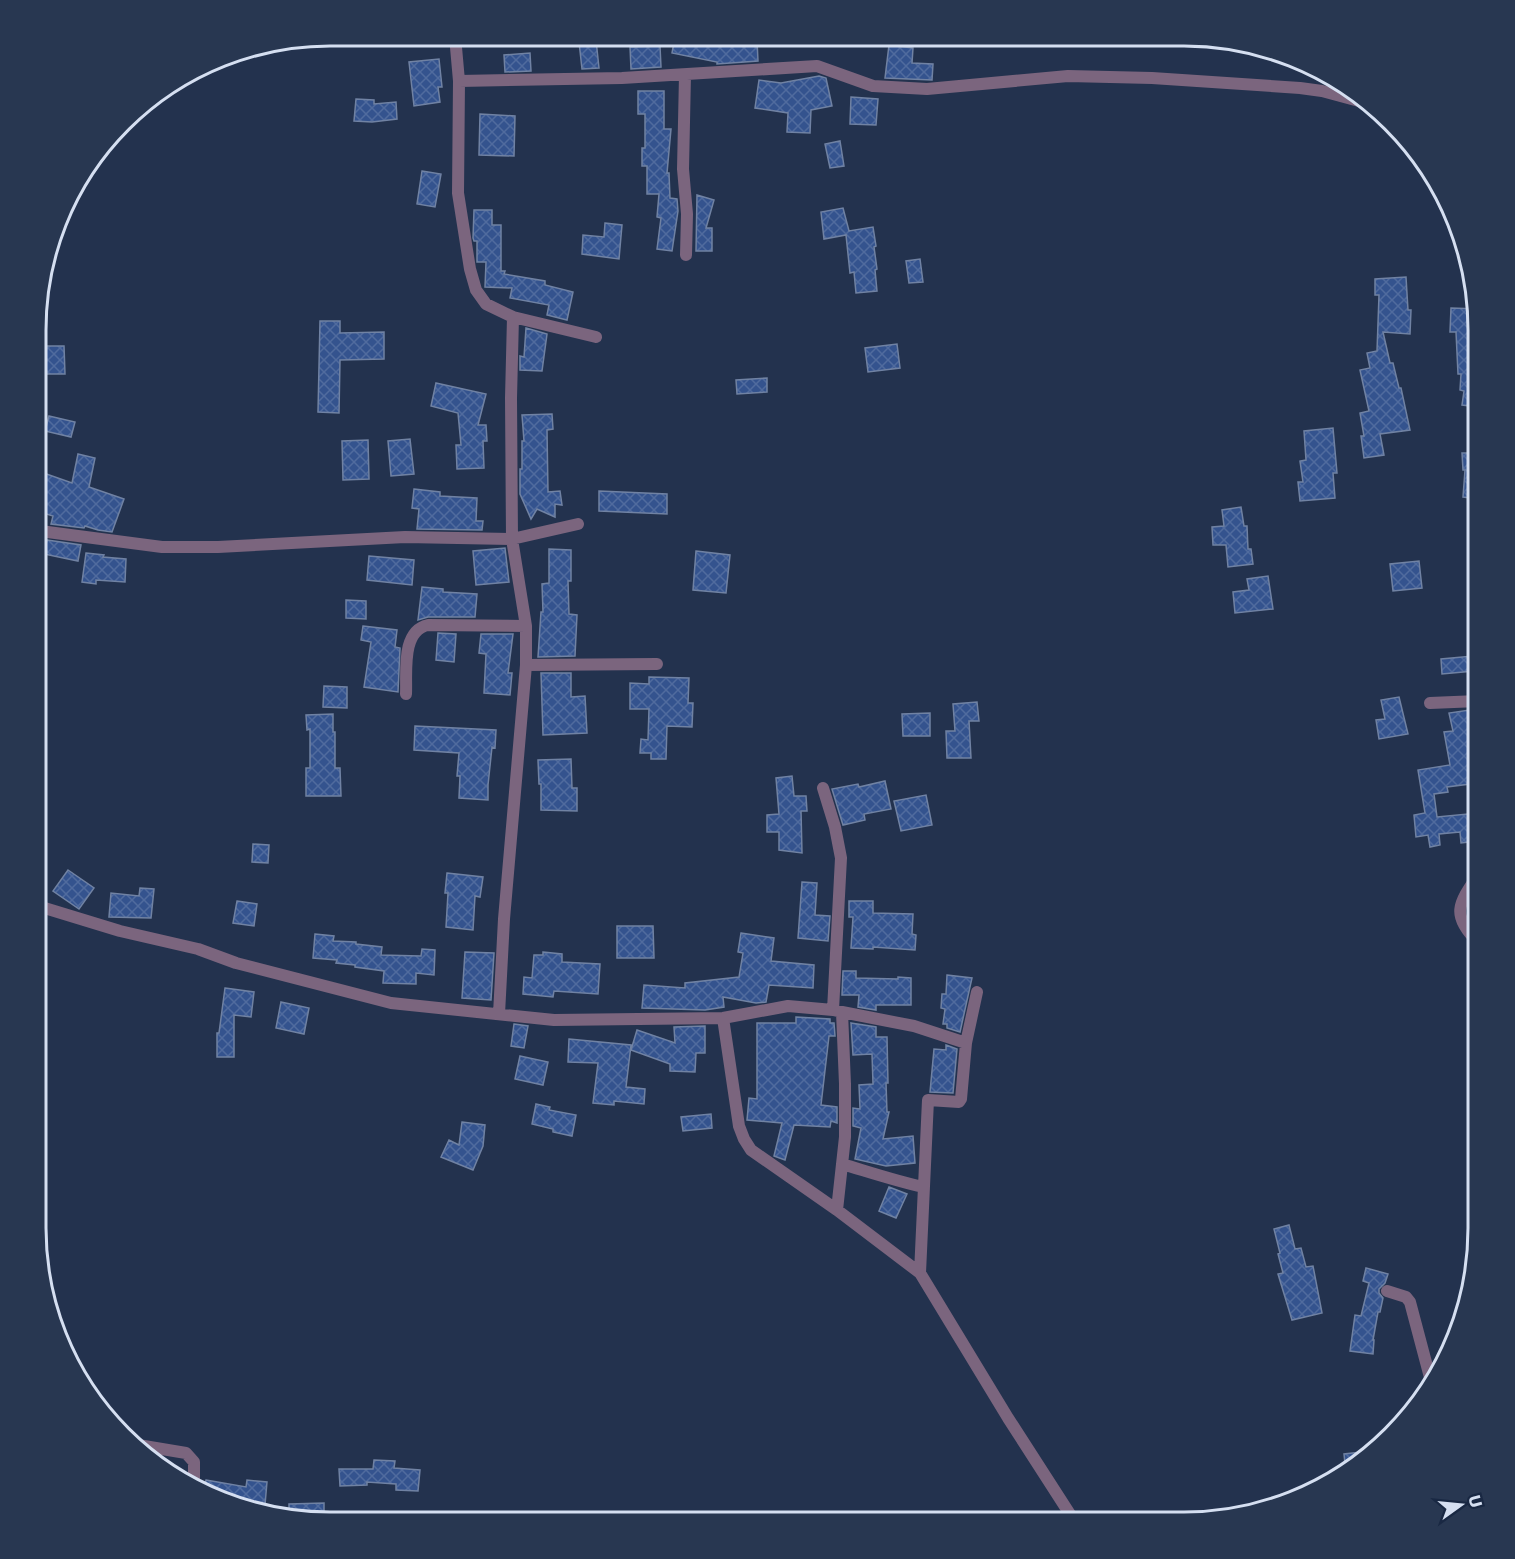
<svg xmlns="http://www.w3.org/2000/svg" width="1515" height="1559" font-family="'DejaVu Sans',sans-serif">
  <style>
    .building { fill: url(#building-cross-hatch); stroke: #7082a3; stroke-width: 1.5 }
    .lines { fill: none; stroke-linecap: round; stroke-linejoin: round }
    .street { stroke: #7b657e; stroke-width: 12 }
    .rim { fill: none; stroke: #d5dff1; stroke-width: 3 }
  </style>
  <defs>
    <pattern id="building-cross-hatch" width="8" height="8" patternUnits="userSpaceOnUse" patternTransform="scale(1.5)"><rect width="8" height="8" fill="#34538e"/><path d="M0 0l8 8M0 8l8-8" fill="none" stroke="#506b9e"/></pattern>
  </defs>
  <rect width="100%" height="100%" fill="#23324e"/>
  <path class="building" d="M675,37H701L700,44L757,40L758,61L717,64V62L672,53Z
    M596,40L599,68L582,69L579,42Z
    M889,45L913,48L912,63L933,64L932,80L885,78Z
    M660,46L661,67L631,69L630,47Z
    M530,53L531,71L505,72L504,55Z
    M439,59L442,87H438L440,102L414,106L409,62Z
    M819,76L826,78L832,106L811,110L810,133L787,132L788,113L755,108L759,80L781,83Z
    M638,91H664V129H671L667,173H669L670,198L677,199L678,211L672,251L657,249L661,218L657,217L659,194H647V166H642V148H645V114H638Z
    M851,97L878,99L876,125L850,124Z
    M356,99L374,100V104L396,102L397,119L372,122L354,121Z
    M480,114L515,116L514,156L479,155Z
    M840,141L844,166L830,168L825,144Z
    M422,171L441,174L435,207L417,204Z
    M697,195L714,200L706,228H712V251H696Z
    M843,208L849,231L873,227L876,246L874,247L877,269L875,270L877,291L856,293L854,272L850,273L846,235L824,239L821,212Z
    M474,210H492V225H501V271H505L504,274L545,281V285L573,292L567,320L547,315L549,305L510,298L512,288L485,287L486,262H477V241H474L473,238Z
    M605,223L622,225L619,259L582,254L583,235L604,237Z
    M920,259L923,282L909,283L906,261Z
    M1406,277L1408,310H1411L1410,334L1383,332L1390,363H1393L1399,388H1401L1410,430L1380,434L1384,455L1364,458L1361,436H1364L1360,413L1369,411L1360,370L1370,368L1367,353L1377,351L1379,295H1375V279Z
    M1451,308L1478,309V407L1462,405L1464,391L1460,390L1461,374H1458L1456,332H1450Z
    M320,321H340V333L384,332V359L340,360L339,413L318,412Z
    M526,328L547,334L542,371L520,370V356L524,357Z
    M897,344L900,368L868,372L865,348Z
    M44,346H64L65,374H45Z
    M767,378V392L737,394L736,380Z
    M436,383L486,394L478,425H486L487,441H483L484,468L457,469L456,445H461L458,413L431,406Z
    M552,414L553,429L547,430L548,492L560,491L562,505L555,504V517L537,509L531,519L520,494V469H522V441H524L522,415Z
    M49,416L75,422L71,437L45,431Z
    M1333,428L1337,473H1333L1335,498L1300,501L1298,482H1303L1300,461L1306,460L1304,431Z
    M410,439L414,474L391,476L388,441Z
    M368,440L369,479L343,480L342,441Z
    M1462,453H1478V499L1463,497L1465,470H1463Z
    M78,454L95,458L89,487L124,499L112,532L98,530L85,526L84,528L51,524L53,516L40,512L41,472L72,483Z
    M414,489L440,492V496L477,498L476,521H483L482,530L417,529L419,509L412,508Z
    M599,491L667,494V514L599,511Z
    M1241,507L1244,526H1247L1248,549H1251L1253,564L1228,567L1226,545H1213L1212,527L1224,526L1222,510Z
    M47,540L81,545L78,561L44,554Z
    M505,548L509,582L476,585L473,551Z
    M549,549L571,550V581H568L569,614L577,615L575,656L538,657L541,612H543L542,584L549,583Z
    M696,551L730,555L726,593L693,590Z
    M86,553L104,555L103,557L126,559L125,582L96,580V584L82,582Z
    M369,556L414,560L412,585L367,580Z
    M1419,561L1422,588L1393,591L1390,564Z
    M1268,576L1273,609L1235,613L1233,592L1249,590L1247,579Z
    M422,587L443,589V592L477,594L475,617H428L418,620Z
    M346,600L366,601V619L346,618Z
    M363,626L397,630L395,647L400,648L398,692L364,687L371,642L361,640Z
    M438,633L456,634L454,662L436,660Z
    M481,634H513L508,673H512L510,695L484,693L486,654L479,653Z
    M1473,656L1474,671L1442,674L1441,659Z
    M541,673H571V697L585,696L587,733L543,735Z
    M649,677L689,678L688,703H693L692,727L667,726L666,759H651V753H640L641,739L648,740L649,709H630V683L649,684Z
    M324,686L347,687V708L323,707Z
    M1399,697L1408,734L1379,739L1376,720L1385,719L1381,700Z
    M977,702L979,721H969L971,758H947L946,731H955L953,704Z
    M1476,709L1478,724L1472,725L1478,757V783L1447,787L1448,792L1434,794L1437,817L1478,813V841L1461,843L1460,832L1439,834L1440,845L1430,847L1428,835L1416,837L1414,815L1425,813L1418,770L1450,765L1444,732L1453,731L1449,713Z
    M930,713V736H903L902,714Z
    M333,714V732H335V768H340L341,796H306V768H310V729L307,730L306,715Z
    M415,726L496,730L495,748L492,747L488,785V800L459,798L460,776H457L459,753L414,750Z
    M571,759L572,788H577V811L541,810V784H539L538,760Z
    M792,776L794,796H806L807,811H801L802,853L779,850V832H767V815L779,814L776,778Z
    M885,781L891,809L864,814L865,820L843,825L832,789L858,784L859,787Z
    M926,795L932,825L901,831L894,801Z
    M253,844L269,845L268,863L252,862Z
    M68,870L94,888L79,909L53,891Z
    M447,873L483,877L480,897L475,896L473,930L446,927L448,893H445Z
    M802,882L817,883L815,915L830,916L828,941L798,938Z
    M140,888L154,889L151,918L109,917L111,893L139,896Z
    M237,901L257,904L254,926L233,923Z
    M849,901H873V913L913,914L912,934L916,935L915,950L873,947V949L851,948L853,917H849Z
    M617,926H653L654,958H617Z
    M741,933L774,938L771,961L814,965L813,988L769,985L766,1002L756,1003L723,997L724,1007L705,1010L642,1008L644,985L685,988V983L739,977L743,953L738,952Z
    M315,934L334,936L333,941L356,942V944L382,947L381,955L421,956L422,949L435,950L434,975L416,973V984L383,983L384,971L355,967V965L336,963L337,960L313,958Z
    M465,952L494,953L491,1000L462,998Z
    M543,952L562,954V962L600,964L598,994L554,991L553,997L523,994L524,977L532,978L534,955H543Z
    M843,971H856V978L898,979V977L911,978V1005H876V1010L858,1007L859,995H842Z
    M947,975L972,978L960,1032L947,1028V1024H943L945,1009L941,1008L942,994H946Z
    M225,988L254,992L251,1017L234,1015V1057H217V1033H219Z
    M281,1002L309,1008L304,1034L276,1028Z
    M796,1017L830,1019V1023H834L835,1036H829L821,1105L837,1107V1123L831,1121L830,1127L794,1125L785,1160L774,1156L782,1123L747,1120L749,1098L757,1099V1023H796Z
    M851,1023L876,1027V1037H887L888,1083H886L887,1112H889L883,1139L913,1136L915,1163L886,1166L855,1159L861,1128L853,1126V1108L860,1109L859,1085L873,1084L872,1054L853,1055Z
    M514,1024L528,1026L524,1048L511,1046Z
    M705,1026V1053H696L695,1072L670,1071V1064L631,1050L637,1030L675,1043L674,1027Z
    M569,1039L631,1045L626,1087L645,1089L644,1104L614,1101V1105L593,1103L598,1063L568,1062Z
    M946,1045L957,1049L953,1093L930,1092L934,1049L946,1050Z
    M520,1056L548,1062L543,1085L515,1079Z
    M536,1104L550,1107L549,1110L576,1115L572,1136L553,1132V1129L532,1124Z
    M711,1114L712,1128L683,1131L681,1117Z
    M462,1122L485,1125L483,1146L473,1170L441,1157L449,1140L459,1145Z
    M889,1187L907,1194L896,1218L879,1211Z
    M1289,1225L1295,1249L1301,1248L1306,1267L1313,1266L1322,1313L1292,1320L1278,1274L1283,1273L1278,1254L1280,1253L1274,1229Z
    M1366,1268L1388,1274L1385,1283L1379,1289V1293L1383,1298L1380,1312H1378L1373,1340H1374L1373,1354L1350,1351L1355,1315L1361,1316L1369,1283L1363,1281Z
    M1361,1452L1362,1461L1346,1474L1344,1454Z
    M374,1460L395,1461L394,1468L420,1470L418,1491L396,1490V1484L367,1482V1485L340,1486L339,1469H373Z
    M206,1480L246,1487L247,1480L267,1482L265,1505L235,1502L234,1505L204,1492Z
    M324,1503V1522L289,1519V1504Z"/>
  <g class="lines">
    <path class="street" d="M455,36L459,81L458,193L470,269L476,290L486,304L513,317
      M685,75L683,169L687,214L686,255
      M459,81L622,78L817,66L873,86L927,89L1068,76L1152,78L1300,88L1322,91L1359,101
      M40,531L162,547H218L405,537L512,539L578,524
      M526,665L657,664
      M406,694C407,672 401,631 428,625L526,626
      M1430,703L1478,701
      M823,788L835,827L841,858L833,1010L842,1012L845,1084V1137L837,1210
      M1478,875C1459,903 1450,915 1478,942
      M38,906L120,931L198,949L236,963L391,1003L554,1020L723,1018L788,1006L833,1010
      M842,1012L914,1026L966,1043
      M499,1014L504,919L526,665V626L512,539L511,398L513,317L596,337
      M723,1018L739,1126L744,1139L751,1150L837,1210L920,1273L1008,1418L1075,1522
      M842,1164C869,1172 896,1181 923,1187
      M920,1273L928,1100L959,1102L961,1099L966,1043L977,992
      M1387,1291L1406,1297L1410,1302L1432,1385
      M132,1444L186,1453L194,1462V1488"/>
  </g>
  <path d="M0 0H1515V1559H0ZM330 46H1184A284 284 0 0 1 1468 330V1228A284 284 0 0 1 1184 1512H330A284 284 0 0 1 46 1228V330A284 284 0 0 1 330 46Z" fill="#283751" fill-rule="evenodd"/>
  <path class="rim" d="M330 46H1184A284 284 0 0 1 1468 330V1228A284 284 0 0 1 1184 1512H330A284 284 0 0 1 46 1228V330A284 284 0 0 1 330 46Z"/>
  <g transform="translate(1461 1505) rotate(75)" stroke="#192843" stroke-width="4.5" paint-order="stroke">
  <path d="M0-4.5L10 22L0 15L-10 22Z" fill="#d5dff1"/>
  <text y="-9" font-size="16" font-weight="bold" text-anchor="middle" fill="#d5dff1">U</text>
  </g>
</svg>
